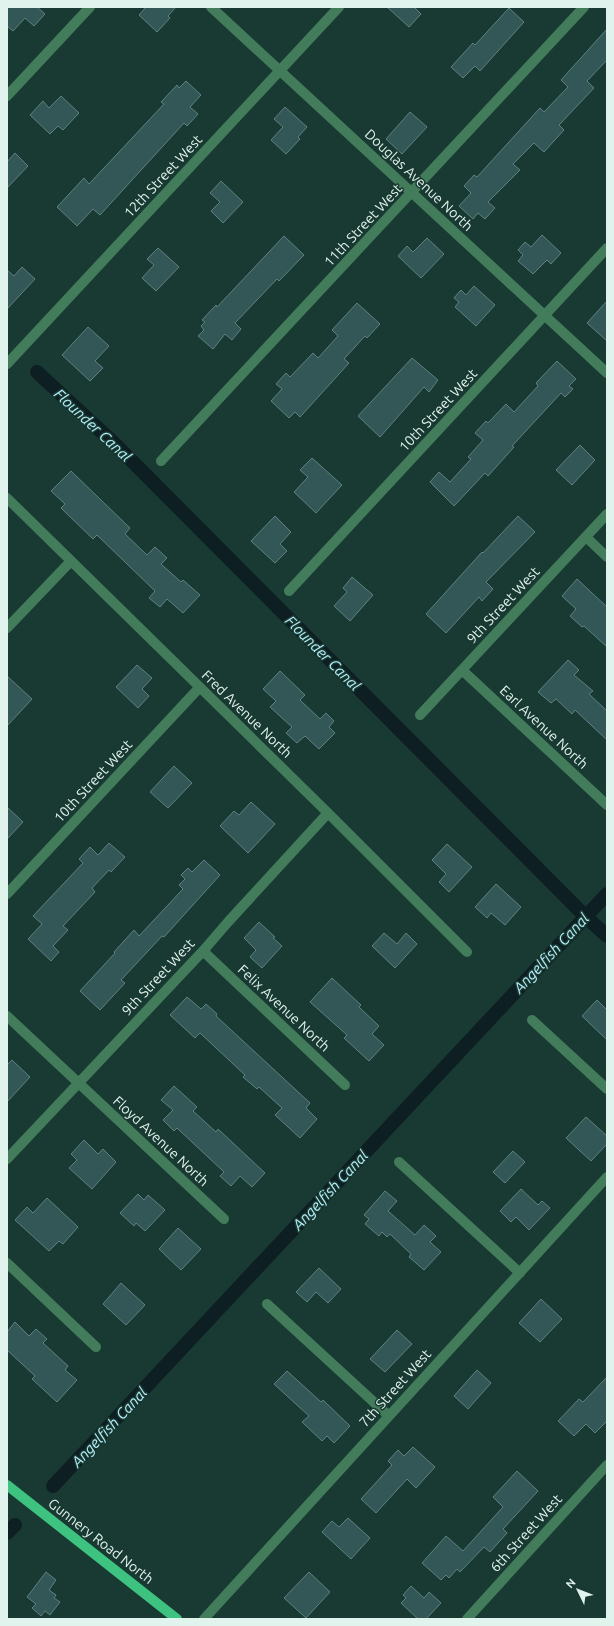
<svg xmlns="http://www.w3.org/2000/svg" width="614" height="1626" font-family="Ubuntu,sans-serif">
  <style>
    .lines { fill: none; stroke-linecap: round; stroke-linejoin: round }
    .canal { stroke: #0e1f23; stroke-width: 14 }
    .building { fill: #335756; stroke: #5d8281 }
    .minor { stroke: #437c5b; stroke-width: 10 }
    .major { stroke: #3dc280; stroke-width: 10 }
    .labels { text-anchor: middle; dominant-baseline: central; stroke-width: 3; stroke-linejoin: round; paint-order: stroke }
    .street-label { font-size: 14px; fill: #e1f3ed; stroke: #193a32 }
    .water-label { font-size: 15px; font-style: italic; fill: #b7effc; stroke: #193a32 }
  </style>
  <rect width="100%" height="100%" fill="#193a32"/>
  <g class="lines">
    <path class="canal" d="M37,372L116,445L586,917L607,936
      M53,1486L607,894
      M7,1533L15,1525"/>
  </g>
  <path class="building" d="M7,7H37L45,14L34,26L25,18L13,31L7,26Z
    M146,7H176L168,16L170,18L157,32L139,15Z
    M387,7H414L421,14L409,27Z
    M509,8L524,22L480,71L475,66L463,78L451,67L473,43L475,45Z
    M607,29V60L587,81L594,88L559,125L564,130L544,152L534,143L513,164L520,170L488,202L495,208L485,219L478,213L473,219L459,206L471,193L464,186L474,175L477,177L540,108L544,112L568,87L561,80Z
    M186,81L201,95L190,107L198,114L187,126L184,123L100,215L93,209L77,226L57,207L84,178L89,184L164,104L161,102L177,85L179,88Z
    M61,96L79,113L63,130L58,126L50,134L30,115L43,101L49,108Z
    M285,107L307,127L298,137L300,139L286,154L271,140L283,127L274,119Z
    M410,112L427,127L402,154L386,139Z
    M15,153L28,166L7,188V162Z
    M221,181L243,202L223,223L211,211L220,202L210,193Z
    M542,235L561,253L551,264L547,260L533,274L518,261L523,255L518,250L525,242L531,247Z
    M284,236L304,255L279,281L277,279L235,323L241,329L232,340L225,334L213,349L198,336L204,330L201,326L205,322L202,320L216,305L217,307Z
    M427,238L444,254L421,278L398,256L407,246L413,252Z
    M158,248L179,267L156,291L142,278L154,265L147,259Z
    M22,267L35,279L7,309V270L14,276Z
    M474,286L495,305L476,326L455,307L459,302L454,298L461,290L466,295Z
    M607,301V341L587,323Z
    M357,303L380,324L367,338L365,336L344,359L349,363L300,417L295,412L289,418L271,401L282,389L276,384L286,373L290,377L313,353L318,358L338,336L332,330Z
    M88,327L109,346L95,361L103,368L90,381L62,355Z
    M412,358L438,380L429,392L424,387L380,437L358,416Z
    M557,361L576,379L569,386L573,389L565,397L561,393L512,446L514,447L488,476L485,473L454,506L430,482L439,472L450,482L471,459L468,457L483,440L475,433L486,421L488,423L506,404L514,412L538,386L536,383Z
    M580,445L595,460L572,485L556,470Z
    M312,458L342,485L316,513L294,492L308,477L300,470Z
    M71,471L130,528L125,534L147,555L155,547L167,558L161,564L181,582L183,580L200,595L183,613L167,599L160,607L149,598L155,591L97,535L93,539L61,508L65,504L51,491Z
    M275,516L291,532L280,544L287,551L275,563L251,541Z
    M518,516L535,532L486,582L493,589L482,601L479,597L446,633L426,614L482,552L483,553Z
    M352,577L373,595L350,621L334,606L347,592L343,588Z
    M577,579L607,607V647L584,626L582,627L570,616L576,609L562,596Z
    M568,660L579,670L574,675L593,691L589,694L607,711V740L575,710L572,714L556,699L551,703L538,692Z
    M137,665L152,678L142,689L149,696L138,708L116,687Z
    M280,671L305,695L300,700L320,719L326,713L334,721L329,727L335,733L319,749L305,736L297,743L286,733L292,727L270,707L276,701L263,689Z
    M7,676L32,699L7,726Z
    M174,766L192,783L168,808L150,792Z
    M251,802L275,824L248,853L220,826L234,811L239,815Z
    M7,807L23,822L7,839Z
    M109,843L125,857L111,872L109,870L92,888L95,892L63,926L68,930L53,946L59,952L51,961L28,939L42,924L33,916L83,863L79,859L90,847L98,855Z
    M447,844L472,867L449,892L439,882L446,874L432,860Z
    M204,860L220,875L164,937L162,936L121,980L125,983L100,1010L80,991L115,953L114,952L134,930L139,936L183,889L179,885L185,879L181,875L188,868L192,872Z
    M496,884L521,907L505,925L491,913L487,918L475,907Z
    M259,922L275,937L273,938L282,946L262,968L250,957L256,950L244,938Z
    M384,933L397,944L406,933L417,944L395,968L372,946Z
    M332,978L361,1005L359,1007L379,1026L372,1034L384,1045L369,1061L344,1038L347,1035L310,1002Z
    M187,997L201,1009L206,1004L217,1014L216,1016L310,1103L306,1108L317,1119L300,1138L275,1115L282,1108L259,1087L257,1089L243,1077L245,1075L200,1033L195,1038L170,1015Z
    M597,1000L607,1010V1040L582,1016Z
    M12,1060L30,1077L7,1102V1065Z
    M174,1086L197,1107L193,1111L216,1132L218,1129L265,1173L252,1187L240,1176L231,1186L220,1176L224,1172L177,1128L174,1131L163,1120L173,1110L161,1100Z
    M586,1117L607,1136V1144L591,1161L566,1138Z
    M84,1140L98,1154L103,1149L116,1162L92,1189L69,1168L77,1160L71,1154Z
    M513,1151L525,1162L505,1183L493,1172Z
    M521,1189L538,1205L542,1201L550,1208L529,1230L516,1217L511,1222L500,1211Z
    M385,1191L397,1201L388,1211L415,1235L424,1225L436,1236L430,1242L441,1252L424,1270L409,1257L411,1254L390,1234L387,1237L382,1232L379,1236L365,1224L369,1219L364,1215Z
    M138,1194L144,1200L148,1195L165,1210L145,1231L136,1223L134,1226L120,1213Z
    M47,1198L78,1227L63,1244L59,1241L49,1251L15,1220L27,1207L33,1213Z
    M178,1228L201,1249L181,1270L159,1249Z
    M319,1268L341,1289L328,1303L316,1292L307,1302L296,1292Z
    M121,1283L145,1305L126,1325L103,1304Z
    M541,1299L562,1319L540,1342L519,1323Z
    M15,1322L29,1336L36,1329L47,1339L43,1343L68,1366L65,1370L77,1380L57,1402L32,1379L35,1376L7,1350V1332Z
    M397,1330L412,1344L385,1372L370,1359Z
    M477,1370L491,1383L468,1409L454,1396Z
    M287,1371L321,1402L323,1400L350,1426L334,1443L327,1436L322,1441L302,1422L309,1416L274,1384Z
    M607,1377V1421L595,1433L586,1424L574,1436L558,1421L579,1399L583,1402Z
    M413,1447L435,1467L416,1488L407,1479L376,1513L361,1499L392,1465L388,1461L398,1450L404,1456Z
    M517,1471L538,1491L503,1529L507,1533L490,1552L484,1547L460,1572L457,1569L449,1578L446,1575L441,1580L422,1563L446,1536L463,1551L503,1507L493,1497Z
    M348,1518L370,1538L351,1559L322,1532L332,1521L339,1527Z
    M46,1572L56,1580L49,1590L56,1595L54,1598L60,1602L50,1615L45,1611L41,1616L32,1608L36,1604L27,1597Z
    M309,1572L330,1592L306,1618L284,1598Z
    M411,1586L424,1598L429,1592L441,1603L426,1619H418L401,1603L406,1598L403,1595Z"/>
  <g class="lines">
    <path class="minor" d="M211,7L607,373
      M7,96L90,7
      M7,364L339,7
      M161,461L584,7
      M7,498L328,813L467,952
      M586,537L607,557
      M289,591L607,248
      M7,628L71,561
      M462,670L607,805
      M420,715L607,514
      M7,894L199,688
      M203,951L345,1085
      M7,1016L224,1219
      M532,1020L607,1089
      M7,1159L203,951L228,922L328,813
      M399,1162L520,1273
      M7,1263L96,1347
      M267,1304L389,1416
      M204,1619L607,1177
      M467,1619L607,1465"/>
    <path class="major" d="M7,1485L177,1619"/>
  </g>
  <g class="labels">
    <g class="street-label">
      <text transform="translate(163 176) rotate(-47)">12th Street West</text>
      <text transform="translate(419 180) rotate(43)">Douglas Avenue North</text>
      <text transform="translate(363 225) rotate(-47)">11th Street West</text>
      <text transform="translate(438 410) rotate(-47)">10th Street West</text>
      <text transform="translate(503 605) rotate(-47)">9th Street West</text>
      <text transform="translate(247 714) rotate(44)">Fred Avenue North</text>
      <text transform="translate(544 727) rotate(43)">Earl Avenue North</text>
      <text transform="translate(93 781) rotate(-47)">10th Street West</text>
      <text transform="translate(158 977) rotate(-47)">9th Street West</text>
      <text transform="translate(284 1008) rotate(43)">Felix Avenue North</text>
      <text transform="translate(161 1141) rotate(43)">Floyd Avenue North</text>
      <text transform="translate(395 1388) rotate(-48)">7th Street West</text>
      <text transform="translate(526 1533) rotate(-48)">6th Street West</text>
      <text transform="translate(101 1541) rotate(38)">Gunnery Road North</text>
    </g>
    <g class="water-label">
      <text transform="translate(93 425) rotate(43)">Flounder Canal</text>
      <text transform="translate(323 653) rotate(45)">Flounder Canal</text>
      <text transform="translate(551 953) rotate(-47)">Angelfish Canal</text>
      <text transform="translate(330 1190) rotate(-47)">Angelfish Canal</text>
      <text transform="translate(109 1427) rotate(-47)">Angelfish Canal</text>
    </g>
  </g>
  <rect width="614" height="1626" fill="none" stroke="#e1f3ed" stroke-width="16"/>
  <g transform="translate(578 1590) rotate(313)" stroke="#193a32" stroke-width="3" paint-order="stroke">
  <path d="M0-3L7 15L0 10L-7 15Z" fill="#e1f3ed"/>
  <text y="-6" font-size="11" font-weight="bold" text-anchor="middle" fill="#e1f3ed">N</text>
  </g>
</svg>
